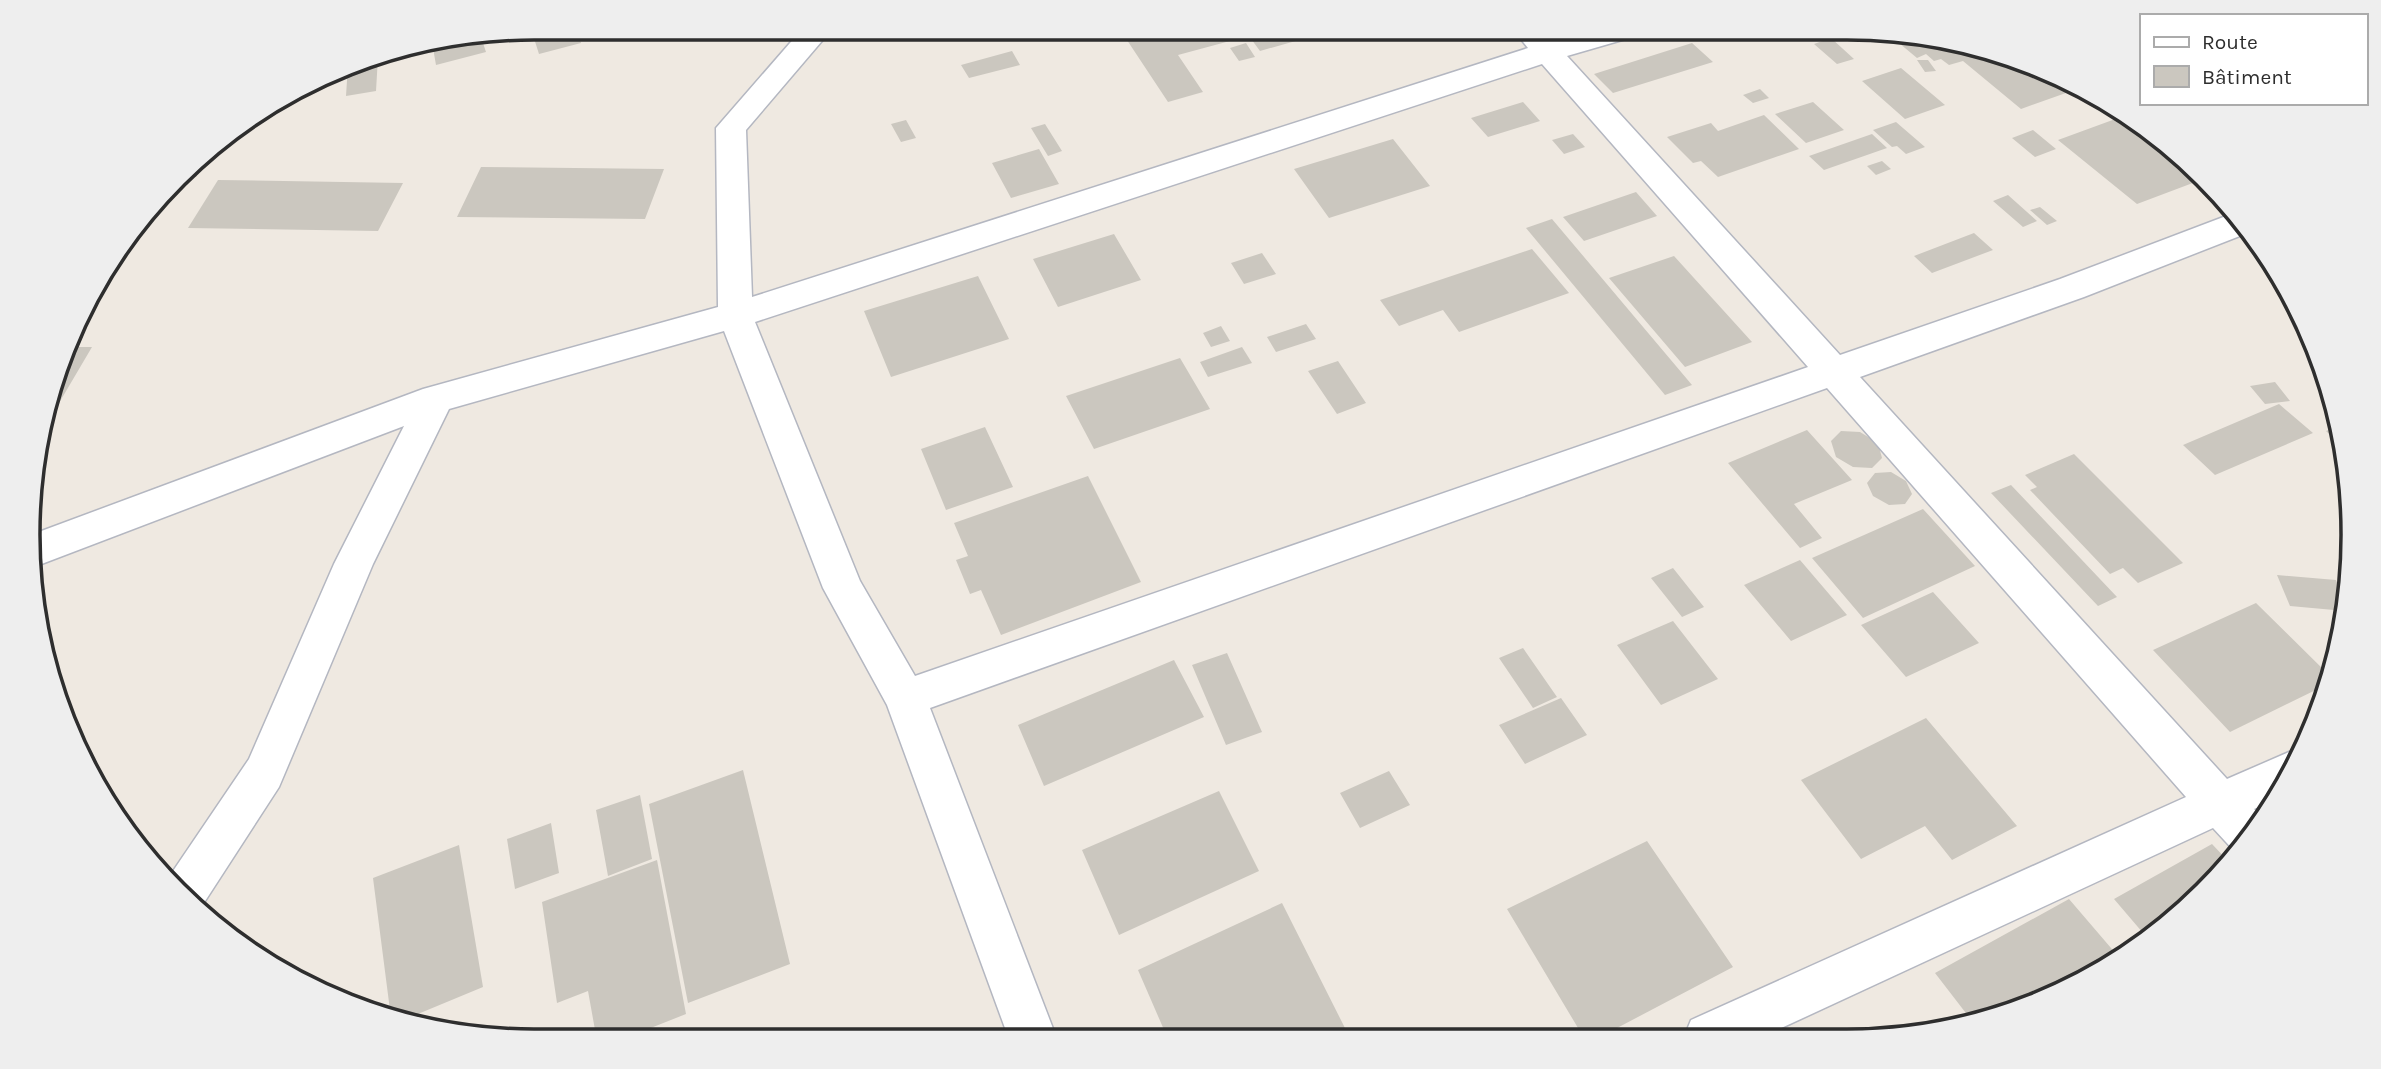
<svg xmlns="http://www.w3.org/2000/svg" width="2381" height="1069" font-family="Karla,sans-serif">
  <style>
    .building { fill: #cbc7bf }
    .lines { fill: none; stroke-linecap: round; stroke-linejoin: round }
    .minor-casing { stroke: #b4b7c1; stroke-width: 3 }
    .minor { fill: #fff; fill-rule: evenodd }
    .rim { fill: none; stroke: #2e2e2e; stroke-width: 3.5 }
  </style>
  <rect width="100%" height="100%" fill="#efe9e1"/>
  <path class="building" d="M534,28H576L581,43L539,54L531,29Z
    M877,28H928V29L883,41Z
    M1119,28H1234L1241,38L1178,55L1203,92L1168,102Z
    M1243,28H1338V29L1260,51Z
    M1901,33L1945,38L1978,48L1996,63L2011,58L2040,66L2080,88L2021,109L1963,61L1949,65L1941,59L1934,61L1926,54L1917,58L1893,38Z
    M481,37L486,52L436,65L433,48Z
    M1831,38L1854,59L1837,64L1814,44Z
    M1246,43L1255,57L1239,61L1230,48Z
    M1692,43L1713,62L1613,93L1594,74Z
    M1012,51L1020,65L969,78L961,65Z
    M378,57L376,91L346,96L348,65Z
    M1917,60H1928L1936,71L1925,72Z
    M1901,68L1945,105L1905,119L1862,81Z
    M1760,89L1769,98L1753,103L1743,95Z
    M1523,102L1540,121L1488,137L1471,118Z
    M1813,102L1844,130L1806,143L1775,114Z
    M2129,114L2204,176L2206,178L2137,204L2058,140Z
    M1764,115L1799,149L1718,177L1701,161L1693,163L1667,137L1711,123L1718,131Z
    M906,120L916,138L901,142L891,124Z
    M1896,122L1925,147L1906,154L1897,146L1892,147L1873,130Z
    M1045,124L1062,151L1048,156L1031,128Z
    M2033,130L2056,149L2035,157L2012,138Z
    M1573,134L1585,147L1564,154L1552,140Z
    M1872,134L1887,148L1824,170L1809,156Z
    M1393,139L1430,186L1329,218L1294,169Z
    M1039,149L1059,184L1011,198L992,163Z
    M1882,161L1891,169L1876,175L1867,166Z
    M194,162H205L196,177H182Z
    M481,167L664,169L645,219L457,217Z
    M218,180L403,183L378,231L188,228Z
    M1636,192L1657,216L1584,241L1563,217Z
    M2008,195L2037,221L2023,227L1993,201Z
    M2040,207L2057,221L2047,225L2030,210Z
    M1552,219L1692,385L1665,395L1526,228Z
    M1974,233L1993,250L1932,273L1914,256Z
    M1114,234L1141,280L1058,307L1033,259Z
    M1532,249L1569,293L1459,332L1443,310L1399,326L1380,300Z
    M1262,253L1276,274L1244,284L1231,263Z
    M1674,256L1752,342L1685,367L1609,278Z
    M978,276L1009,339L891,377L864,311Z
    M1306,324L1316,339L1276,352L1267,337Z
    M1221,326L1230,341L1211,347L1203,333Z
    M71,347H92L39,437L38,436Z
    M1242,347L1252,363L1208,377L1200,362Z
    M1180,358L1210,409L1094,449L1066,396Z
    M1338,361L1366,403L1337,414L1308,371Z
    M2275,382L2290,401L2265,404L2250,386Z
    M2279,404L2313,433L2215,475L2183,445Z
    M2340,425L2343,435L2344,448L2326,431Z
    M985,427L1013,487L946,510L921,449Z
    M1807,430L1852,480L1794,504L1822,538L1800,548L1728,463Z
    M1841,431L1860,432L1878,443L1882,458L1872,468L1853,467L1836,457L1831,441Z
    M2074,454L2183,563L2138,583L2123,568L2110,574L2030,490L2037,487L2025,475Z
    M1891,472L1906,481L1912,494L1905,504L1889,505L1873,496L1867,483L1875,473Z
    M1088,476L1141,582L1001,635L981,590L970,594L956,560L968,556L954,523Z
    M2011,485L2117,597L2098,606L1991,493Z
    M1923,509L1975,566L1863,618L1812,558Z
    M1800,560L1847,615L1791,641L1744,585Z
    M1673,568L1704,607L1682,617L1651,578Z
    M2277,575L2336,580L2346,603L2345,611L2290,606Z
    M1933,592L1979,643L1906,677L1861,625Z
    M2256,603L2330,676L2328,684L2230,732L2153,650Z
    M1673,621L1718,679L1661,705L1617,645Z
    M1523,648L1557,697L1533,708L1499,658Z
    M1227,653L1262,732L1226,745L1192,665Z
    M1174,660L1204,717L1044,786L1018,725Z
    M1561,698L1587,735L1525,764L1499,725Z
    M1926,718L2017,826L1952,860L1925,826L1861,859L1801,780Z
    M743,770L790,964L688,1003L649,804Z
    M1389,771L1410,805L1360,828L1340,793Z
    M1219,791L1259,871L1119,935L1082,850Z
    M640,795L652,859L608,876L596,810Z
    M551,823L559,873L515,889L507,839Z
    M1647,841L1733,967L1598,1038H1584L1507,909Z
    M2212,844L2229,862L2149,940L2114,899Z
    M459,845L483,987L401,1021L391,1018L373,878Z
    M657,860L686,1014L618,1041H597L588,991L557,1003L542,902Z
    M2069,899L2117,955L2032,1005L1972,1021L1935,973Z
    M1282,903L1350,1038L1168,1039L1138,970Z"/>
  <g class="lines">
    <g class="minor-casing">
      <path id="minor" d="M803,28H833L746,130L752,297L1528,48L1512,28H1542L1554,41L1600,28H1647L1643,34L1567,56L1840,355L2060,279L2234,213L2250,232L2084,297L1860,377L2227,779L2289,752L2299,756L2273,801L2254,809L2263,818L2249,843L2237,854L2213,828L1762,1037H1684L1691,1020L2186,797L1827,388L930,708L1057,1039H1009L887,705L823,588L724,331L449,409L373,564L279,787L198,912L169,877L249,759L334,564L404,426L31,568L28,536L423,389L718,307L716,128ZM1542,64L1808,367L915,676L860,581L755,322Z"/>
    </g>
    <use href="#minor" class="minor"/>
  </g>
  <path d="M0 0H2381V1069H0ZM534 40H1847A494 494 0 0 1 2341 534V535A494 494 0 0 1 1847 1029H534A494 494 0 0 1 40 535V534A494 494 0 0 1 534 40Z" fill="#eee" fill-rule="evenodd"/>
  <path class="rim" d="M534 40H1847A494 494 0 0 1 2341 534V535A494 494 0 0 1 1847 1029H534A494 494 0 0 1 40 535V534A494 494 0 0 1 534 40Z"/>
  <rect x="2140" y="14" width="228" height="91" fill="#ffffff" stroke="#ababab" stroke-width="2"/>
  <rect x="2154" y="37" width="35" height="10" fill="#ffffff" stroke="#ababab" stroke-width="2"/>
  <text x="2202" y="49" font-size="21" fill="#2e2e2e">Route</text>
  <rect x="2154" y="66" width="35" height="21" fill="#cbc7bf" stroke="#ababab" stroke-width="2"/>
  <text x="2202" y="84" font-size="21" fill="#2e2e2e">Bâtiment</text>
</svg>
